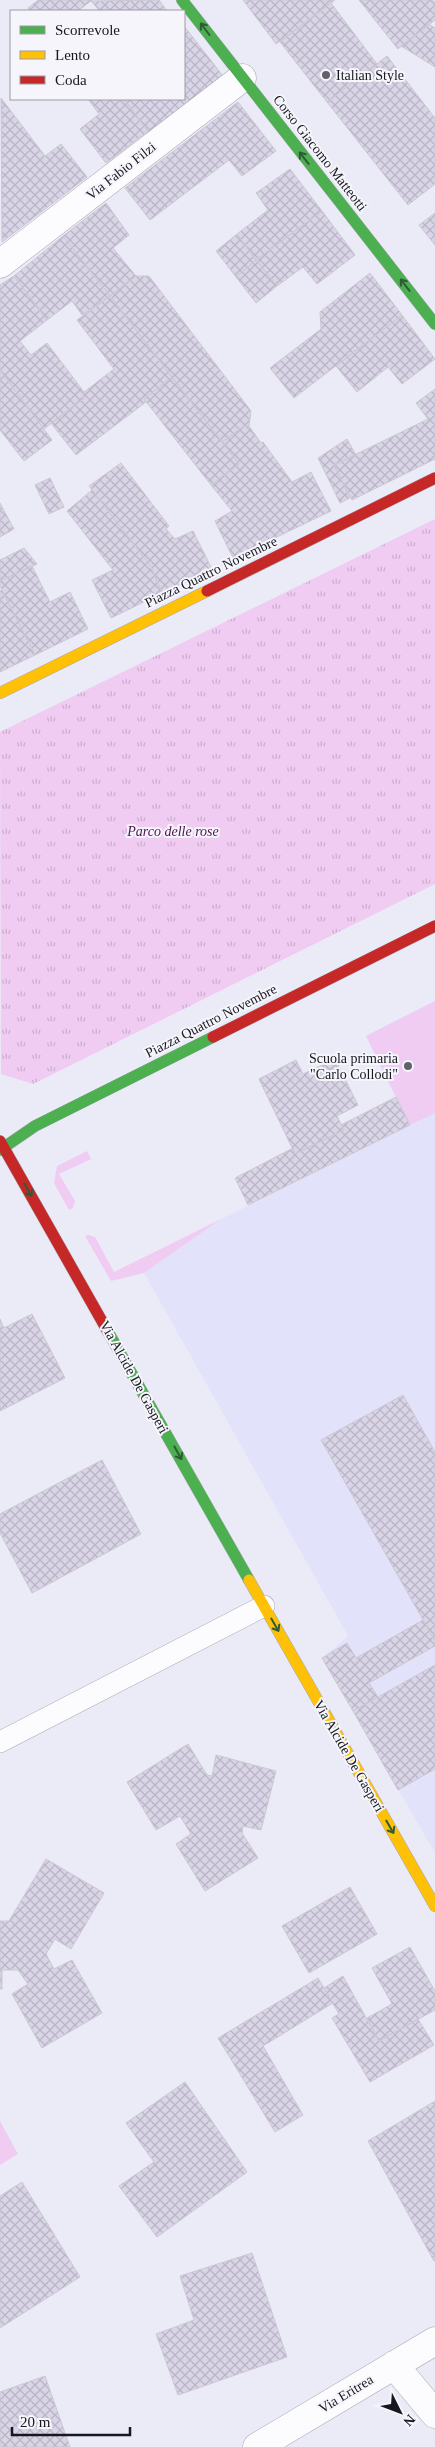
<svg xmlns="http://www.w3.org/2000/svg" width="435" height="2447" font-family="Georgia,serif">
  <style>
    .built { fill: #e2e2fb }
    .grass { fill: #f0cbf2 }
    .park { fill: url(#park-tufts) }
    .building { fill: url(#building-cross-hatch); stroke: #cbc8d3 }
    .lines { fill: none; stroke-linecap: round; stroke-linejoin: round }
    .lane-casing { stroke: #a8a8b2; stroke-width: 22 }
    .street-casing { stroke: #a8a8b2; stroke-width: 29 }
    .fast-casing { stroke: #a8a8b2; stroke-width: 12 }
    .slow-casing { stroke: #a8a8b2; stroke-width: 12 }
    .jam-casing { stroke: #a8a8b2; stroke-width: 12 }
    .lane { stroke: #fcfcfe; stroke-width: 21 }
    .street { stroke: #fcfcfe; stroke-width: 28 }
    .fast { stroke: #4caf50; stroke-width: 11 }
    .slow { stroke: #ffc107; stroke-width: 11 }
    .jam { stroke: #c62828; stroke-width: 11 }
    .oneway { stroke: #2f5b36 }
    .poi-dot { fill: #61616c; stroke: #f5f5fb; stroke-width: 2 }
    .labels { text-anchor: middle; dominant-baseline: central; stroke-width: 4; stroke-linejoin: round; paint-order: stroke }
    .poi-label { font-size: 14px; fill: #171720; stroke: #f5f5fb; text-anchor: start }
    .street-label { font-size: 14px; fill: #171720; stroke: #f5f5fb }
    .park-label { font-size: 14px; font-style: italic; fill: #531150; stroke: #f5f5fb }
  </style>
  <defs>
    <pattern id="park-tufts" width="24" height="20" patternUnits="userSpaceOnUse" patternTransform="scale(1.25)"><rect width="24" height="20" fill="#f0cbf2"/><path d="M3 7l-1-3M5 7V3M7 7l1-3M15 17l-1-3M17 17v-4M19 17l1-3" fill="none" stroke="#cdaecf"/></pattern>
    <pattern id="building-cross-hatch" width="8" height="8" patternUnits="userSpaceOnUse" patternTransform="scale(1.25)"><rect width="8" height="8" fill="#dad4e7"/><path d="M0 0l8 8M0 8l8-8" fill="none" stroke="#bab5c6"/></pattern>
  </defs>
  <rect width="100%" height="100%" fill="#ebebf8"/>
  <path class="built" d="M435,1001V1853L322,1658L348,1636L144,1273L221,1219L409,1126L366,1036Z"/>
  <path class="grass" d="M435,1001V1113L410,1125L366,1036Z
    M87,1151L91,1159L59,1174L75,1201L73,1208L69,1210L54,1183L57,1166Z
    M221,1219L144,1273L111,1281L85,1236L88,1235L95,1237L114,1272Z
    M0,2121L18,2154L0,2165Z"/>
  <path class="park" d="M435,519V884L33,1084L1,1074L0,732Z"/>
  <path class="building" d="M38,0H92L78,11H30L28,8Z
    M159,0L167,11H100L91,1Z
    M243,0H335L276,44Z
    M359,0H432L435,2V20L398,49Z
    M331,3L377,64L327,102L280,42Z
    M429,24L435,28V67L401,46Z
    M184,26L223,76L149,133L124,99H184Z
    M387,56L435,118V184L408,205L327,102Z
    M1,98L45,156L61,144L87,177L2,242Z
    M88,99H124L148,131L106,163L80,129L99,114Z
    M238,102L276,151L242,176L229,160L150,220L125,188Z
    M290,169L322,211L256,260L237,234L268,210L256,193Z
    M106,203L129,235L113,248L136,276L110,296L63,236Z
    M322,211L355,255L317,284L303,267L277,286L256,260Z
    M435,213V245L419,225Z
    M237,234L256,260L236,277L216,251Z
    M63,236L110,296L82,315L72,301L47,320L14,276Z
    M256,260L277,286L256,303L236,277Z
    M370,273L402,315L294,398L270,368L321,329L320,312Z
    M14,276L47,320L20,341L31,355L47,343L84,392L83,399L44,429L0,370V285Z
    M136,276H149L251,411L249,426H244L222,442L110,296Z
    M110,296L172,377L144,399L146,402L76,455L51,423L83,399L84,392L114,369L77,320Z
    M402,315L435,359L402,384L388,367L357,392L336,366Z
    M0,370L52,440L24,461L0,430Z
    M172,377L239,464L211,485L144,399Z
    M435,389V459L352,500L334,465L428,419L416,403Z
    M244,426H249L261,443L263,442L292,482L311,472L331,511L233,558L215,521L232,511L211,485L239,464L222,442Z
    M347,439L356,455L334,465L350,498L340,503L318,458Z
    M121,463L169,526L166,529L175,539L193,531L212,569L162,593L150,565L89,486Z
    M50,478L64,507L49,514L35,485Z
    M92,490L150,565L162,593L111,618L92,580L113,570L67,511Z
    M0,503L14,529L0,537Z
    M24,548L37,564L0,581V560Z
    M32,566L50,602L70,592L88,629L35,655L0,586V581Z
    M2,590L35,655L0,672V591Z
    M335,1059L358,1105L337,1116L344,1130L295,1154L259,1079L296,1060L303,1074Z
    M396,1097L410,1125L248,1205L235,1178L293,1148L295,1154L344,1130L341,1125Z
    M32,1314L65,1378L0,1411V1319L4,1328Z
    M403,1395L435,1452V1641L321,1440Z
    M102,1460L141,1534L32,1593L0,1533V1514Z
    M423,1620L435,1641V1646L369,1683L378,1697L353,1711L322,1658L347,1643L356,1658Z
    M435,1665V1769L398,1790L353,1711Z
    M188,1744L207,1775L212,1776L216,1755L276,1771L261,1830L243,1826L242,1833L258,1858L205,1891L176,1844L191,1834L180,1816L156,1830L127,1782Z
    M46,1859L104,1893L71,1949L55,1939L46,1954L54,1969L72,1960L102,2013L42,2048L12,1994L28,1984L18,1970H2V1989H0V1921H9Z
    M350,1887L377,1934L309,1973L282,1926Z
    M410,1947L435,1991V2010L379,2041L367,2018L392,2004L372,1968Z
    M343,1976L379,2041L418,2019L434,2045L370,2082L332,2018L339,2014L324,1988Z
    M318,1978L333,2003L263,2046L303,2115L275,2132L218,2038Z
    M185,2082L247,2172L157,2237L119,2186L154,2162L126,2123Z
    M435,2101V2261H434L368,2141Z
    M22,2182L80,2277L0,2328V2196Z
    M252,2253L287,2357L178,2395L156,2334L194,2320L180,2276Z
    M45,2376L70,2447H0V2392Z"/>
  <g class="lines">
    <g class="lane-casing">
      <path id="lane" d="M0,1742L264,1606"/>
    </g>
    <g class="street-casing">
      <path id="street" d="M0,264L242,78
        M394,2365L435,2414
        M257,2447L435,2341"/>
    </g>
    <g class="fast-casing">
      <path id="fast" d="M182,0L435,324
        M0,1150L35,1126L213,1037
        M107,1330L249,1580"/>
    </g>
    <g class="slow-casing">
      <path id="slow" d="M0,693L207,591
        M249,1580L435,1906"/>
    </g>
    <g class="jam-casing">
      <path id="jam" d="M207,591L435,478
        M213,1037L435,926
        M0,1141L107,1330"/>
    </g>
    <use href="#lane" class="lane"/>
    <use href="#street" class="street"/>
    <use href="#fast" class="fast"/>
    <use href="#slow" class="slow"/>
    <use href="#jam" class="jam"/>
  </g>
  <defs><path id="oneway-shaft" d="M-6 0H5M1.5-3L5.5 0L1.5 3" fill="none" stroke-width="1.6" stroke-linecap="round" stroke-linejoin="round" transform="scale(1.25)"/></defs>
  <g class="oneway">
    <use href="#oneway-shaft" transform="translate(205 29) rotate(-127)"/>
    <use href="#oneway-shaft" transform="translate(304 158) rotate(-128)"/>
    <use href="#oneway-shaft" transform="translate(405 285) rotate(-128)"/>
    <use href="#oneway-shaft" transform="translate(28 1190) rotate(60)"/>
    <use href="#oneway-shaft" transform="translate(178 1453) rotate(61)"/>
    <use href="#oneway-shaft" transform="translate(275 1625) rotate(60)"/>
    <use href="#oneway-shaft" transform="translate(390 1827) rotate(60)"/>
  </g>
  <g class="poi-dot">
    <circle cx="326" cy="75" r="5"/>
    <circle cx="408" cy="1066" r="5"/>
  </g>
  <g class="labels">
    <g class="poi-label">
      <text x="336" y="75">Italian Style</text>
      <text x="398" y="1058" text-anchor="end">Scuola primaria<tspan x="398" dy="16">"Carlo Collodi"</tspan></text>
    </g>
    <g class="street-label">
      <text transform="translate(320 153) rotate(52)">Corso Giacomo Matteotti</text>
      <text transform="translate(121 171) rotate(-38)">Via Fabio Filzi</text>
      <text transform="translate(211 572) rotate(-26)">Piazza Quattro Novembre</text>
      <text transform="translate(211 1021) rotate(-27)">Piazza Quattro Novembre</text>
      <text transform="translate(134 1377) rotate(61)">Via Alcide De Gasperi</text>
      <text transform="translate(349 1756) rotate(60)">Via Alcide De Gasperi</text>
      <text transform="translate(346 2394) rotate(-31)">Via Eritrea</text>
    </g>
    <g class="park-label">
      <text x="173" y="831">Parco delle rose</text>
    </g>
  </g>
  <rect x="10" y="10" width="175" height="90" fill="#f5f5fb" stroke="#9c9ca3"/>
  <rect x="20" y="26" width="25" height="8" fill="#4caf50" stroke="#9c9ca3"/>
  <text x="55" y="35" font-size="15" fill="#171720">Scorrevole</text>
  <rect x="20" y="51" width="25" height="8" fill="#ffc107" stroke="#9c9ca3"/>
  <text x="55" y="60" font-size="15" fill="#171720">Lento</text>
  <rect x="20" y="76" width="25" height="8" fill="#c62828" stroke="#9c9ca3"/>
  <text x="55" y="85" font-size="15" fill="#171720">Coda</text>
  <g transform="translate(400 2412) rotate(132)" stroke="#f5f5fb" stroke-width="4" paint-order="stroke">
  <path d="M0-4L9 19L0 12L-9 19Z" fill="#171720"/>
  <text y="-8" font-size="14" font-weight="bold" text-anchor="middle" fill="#171720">N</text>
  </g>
  <path d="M12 2427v8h118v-8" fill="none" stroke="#171720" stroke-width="2.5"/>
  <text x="20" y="2427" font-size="15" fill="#171720" stroke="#f5f5fb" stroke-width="4" paint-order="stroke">20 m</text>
</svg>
